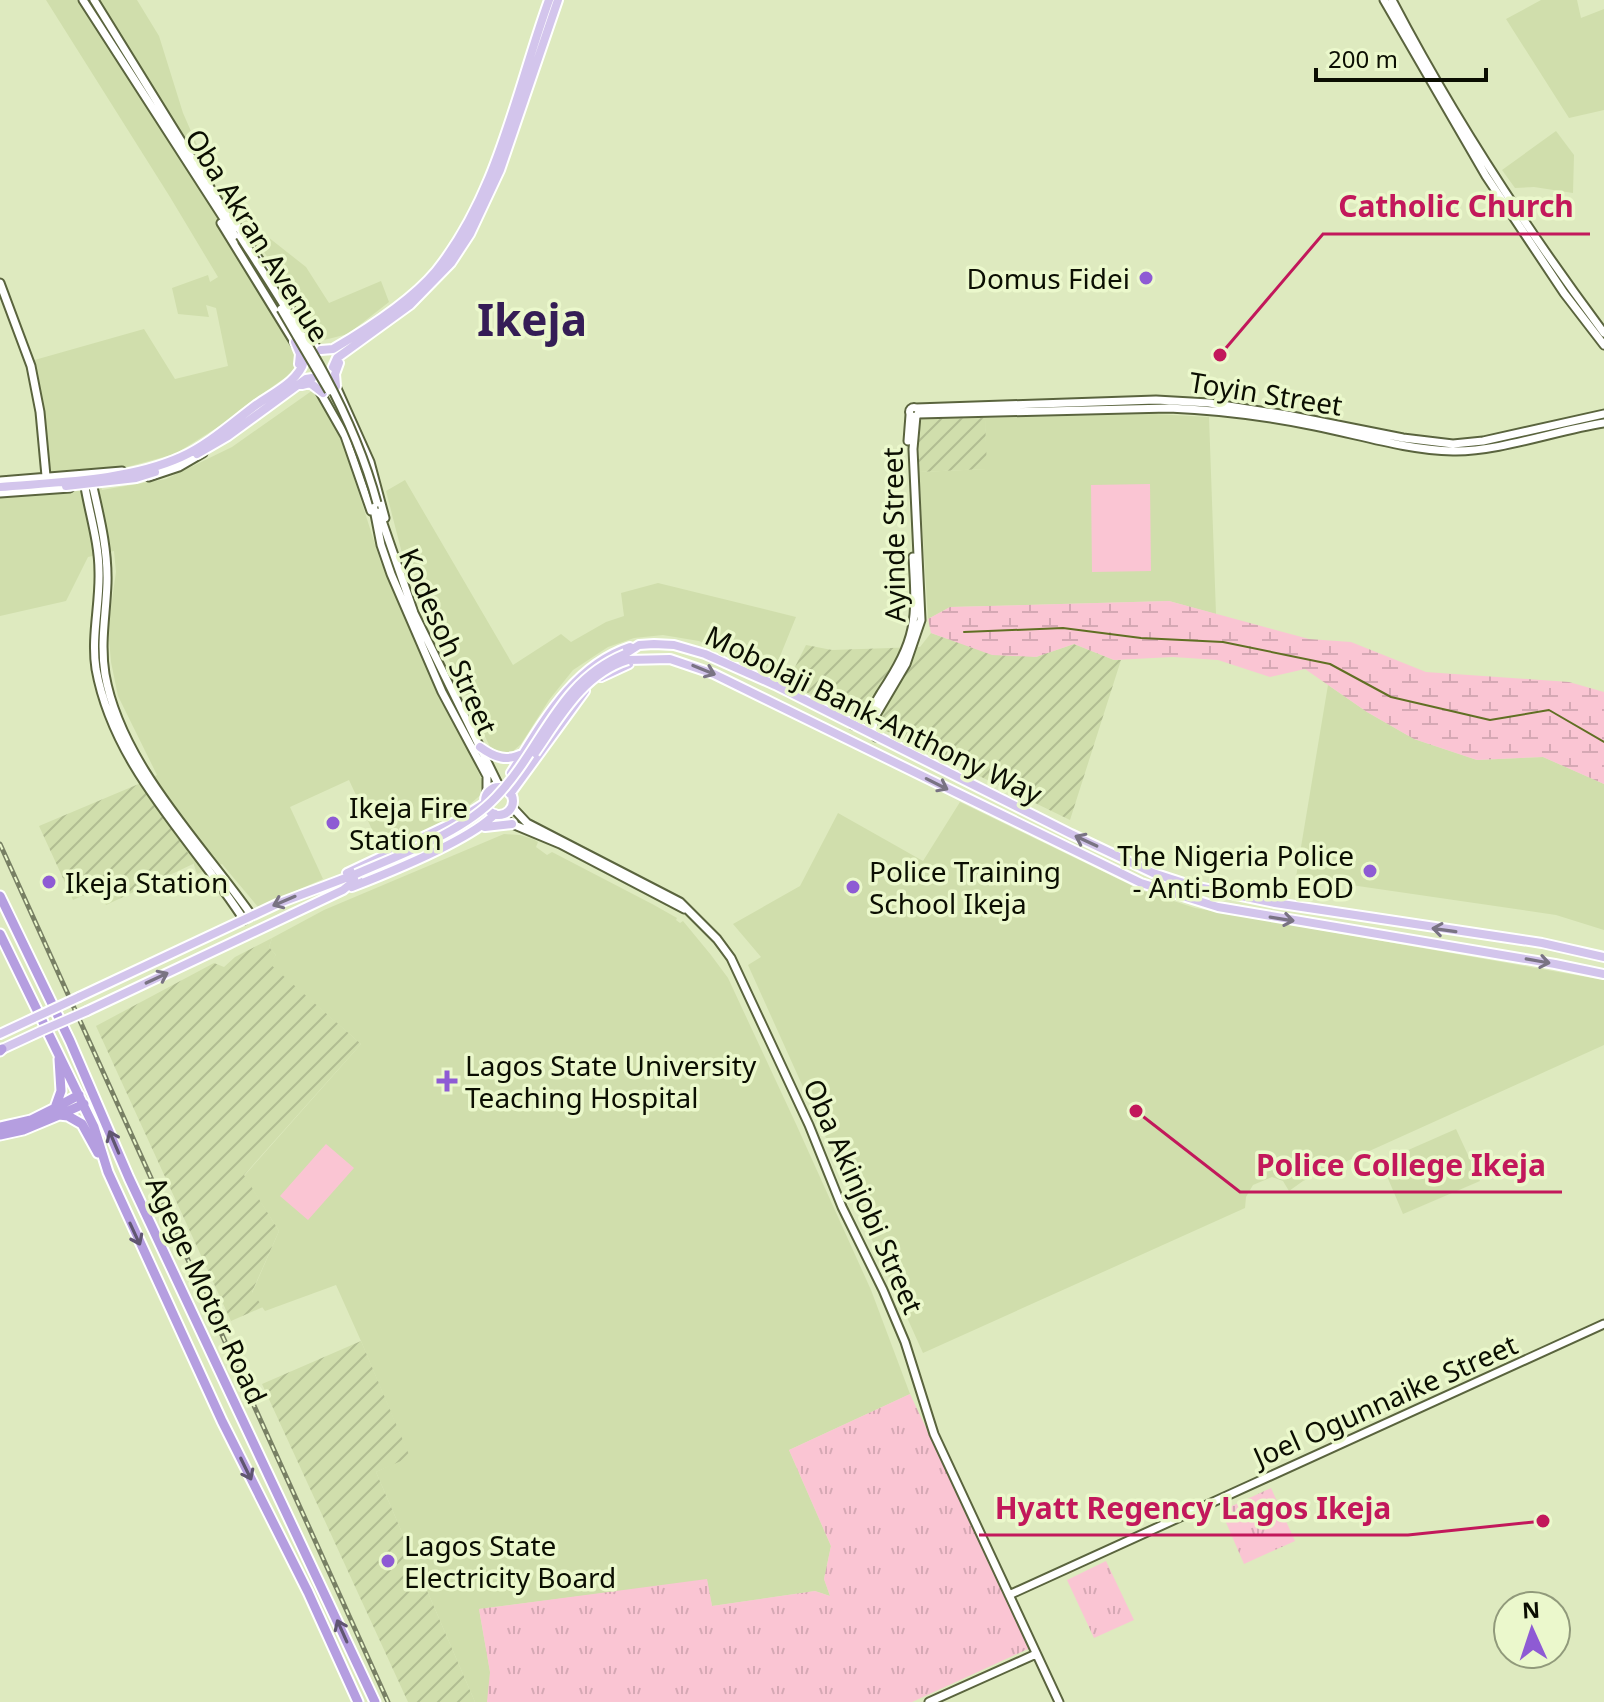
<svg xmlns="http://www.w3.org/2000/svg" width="1604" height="1702" font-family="'Noto Sans',sans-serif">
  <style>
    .built { fill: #d0deac }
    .industrial { fill: url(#industrial-furrows) }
    .grass { fill: url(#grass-tufts) }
    .wetland { fill: url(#wetland-marsh) }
    .pitch { fill: #fac5d3 }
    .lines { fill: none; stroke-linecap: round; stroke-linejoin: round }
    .stream { stroke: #606f23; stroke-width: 2 }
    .secondary-casing { stroke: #5a643e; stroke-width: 11 }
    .primary-casing { stroke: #fff; stroke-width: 12 }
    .highway-casing { stroke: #fff; stroke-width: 13 }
    .secondary { stroke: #fff; stroke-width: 7 }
    .primary { stroke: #d3c5ec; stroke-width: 8 }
    .highway { stroke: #b59ee0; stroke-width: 9 }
    .rail-casing { stroke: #788064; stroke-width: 5 }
    .rail { stroke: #ebf8cc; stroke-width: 2; stroke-dasharray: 6; stroke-linecap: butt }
    .secondary-bridge-casing { stroke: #5a643e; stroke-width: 11; stroke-linecap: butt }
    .primary-bridge-casing { stroke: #fff; stroke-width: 12; stroke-linecap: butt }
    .secondary-bridge { stroke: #fff; stroke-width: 7 }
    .primary-bridge { stroke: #d3c5ec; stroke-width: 8 }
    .oneway { stroke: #797383 }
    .oneway2 { stroke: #605671 }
    .poi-dot { fill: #8e5bd4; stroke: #ebf8cc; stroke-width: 3 }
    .labels { text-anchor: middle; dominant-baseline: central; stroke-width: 7; stroke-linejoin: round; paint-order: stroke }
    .street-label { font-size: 28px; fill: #0b0e02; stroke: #ebf8cc }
    .poi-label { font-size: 28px; fill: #0b0e02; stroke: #ebf8cc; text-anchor: start }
    .town-label { font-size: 44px; font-weight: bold; fill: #351d56; stroke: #ebf8cc }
    .leader { fill: none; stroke: #c2185b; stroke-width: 3 }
    .callout-dot { fill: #c2185b; stroke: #ebf8cc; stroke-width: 3 }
    .callout-label { font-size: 30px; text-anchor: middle; font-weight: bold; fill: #c2185b; stroke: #ebf8cc; stroke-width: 7; stroke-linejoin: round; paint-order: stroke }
  </style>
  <defs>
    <pattern id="industrial-furrows" width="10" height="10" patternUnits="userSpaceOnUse" patternTransform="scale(2)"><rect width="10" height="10" fill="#d0deac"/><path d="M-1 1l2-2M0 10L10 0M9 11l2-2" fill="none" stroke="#b1bd92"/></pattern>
    <pattern id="grass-tufts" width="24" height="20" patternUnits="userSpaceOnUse" patternTransform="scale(2)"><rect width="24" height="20" fill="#fac5d3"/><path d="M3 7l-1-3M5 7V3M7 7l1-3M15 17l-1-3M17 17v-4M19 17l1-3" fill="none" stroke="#d5a8b4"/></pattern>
    <pattern id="wetland-marsh" width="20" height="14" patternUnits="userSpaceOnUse" patternTransform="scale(2)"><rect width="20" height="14" fill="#fac5d3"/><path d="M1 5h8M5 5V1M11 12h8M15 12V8" fill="none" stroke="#d5a8b4"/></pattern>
  </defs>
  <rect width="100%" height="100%" fill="#deeabf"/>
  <path class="built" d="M46,0H137L159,36L183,113L221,200L306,267L329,303L381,281L389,302L348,334L324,340L264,252L241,264L297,355L293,372L238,411L234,417L175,454L97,475L102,490L166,479L232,447L313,390L328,411L345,450L381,563L481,778L484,792L454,818L382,851L349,780L290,807L323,879L258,907L222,864L197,874L193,862L141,783L157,775L118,696L111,662L108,628L116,572L114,551L88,557L66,601L0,616V481L44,476L31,361L144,329L175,379L228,366L216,308L206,305L209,317L178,314L172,288L208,275L210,282L218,277L170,197Z
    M1541,0H1577L1581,18L1604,9V110L1569,118L1506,19Z
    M1556,131L1574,155L1573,193L1534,187L1515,188L1502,170Z
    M1154,414L1209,417L1216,614L1169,601L950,607L928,619L919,472L986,469L985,418Z
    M405,480L513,665L561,634L571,642L606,622L624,616L621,593L658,583L796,617L772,676L699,641L663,635L634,638L608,647L573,670L549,700L521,744L512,752L502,753L490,747L406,569L386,491Z
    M1328,685L1367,712L1414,739L1477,760L1543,757L1604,784V930L1556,915L1296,877Z
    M960,802L1143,891L1195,908L1604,980V1045L1303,1181L1289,1191L1283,1181L1272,1177L1253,1185L1246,1197L1245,1208L923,1353L748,965L761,957L733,924L800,886L838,813L923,861Z
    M504,834L520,835L533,839L538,842L536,847L547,855L552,852L654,905L677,918L676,920L680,923L683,921L711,955L728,978L796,1124L871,1290L910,1394L789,1450L831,1546L824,1579L830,1596L815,1591L712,1606L707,1580L479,1609L490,1672L489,1696L487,1702H475L376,1472L409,1456L361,1341L336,1285L265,1311L252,1293L279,1231L244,1176L361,1044L269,964L276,955L269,947L272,938L324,910Z
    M1456,1129L1480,1181L1403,1214L1381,1162Z"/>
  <path class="industrial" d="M985,418L987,469L919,472V428L922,419Z
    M931,633L953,641L1036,657L1074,644L1114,660H1121L1070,820L787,683L806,645L832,650L920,647Z
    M141,783L194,862L193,864L106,905L98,889L73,900L39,826Z
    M272,938L269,947L276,955L270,964L361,1044L244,1175L279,1231L252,1292L263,1307L231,1321L96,1026L214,963L224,967L235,957Z
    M361,1341L410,1457L376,1472L475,1702H408L262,1384Z"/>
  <path class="grass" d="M910,1394L1030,1648L912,1702H487L490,1672L479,1609L707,1579L712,1606L815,1591L830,1596L824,1579L831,1546L789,1450Z
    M1271,1488L1295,1541L1244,1564L1221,1511Z
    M1106,1561L1134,1620L1094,1638L1067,1580Z"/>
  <path class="wetland" d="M1169,601L1309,639L1351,642L1426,672L1569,682L1604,692V784L1543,757L1477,760L1414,739L1367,712L1305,669L1270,677L1218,660L1173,657L1114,660L1074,644L1036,657L992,655L931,633L928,619L950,607Z"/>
  <path class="pitch" d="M1150,484L1151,571L1092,572L1091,485Z
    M326,1144L354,1168L308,1220L280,1196Z"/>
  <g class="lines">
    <path class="stream" d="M964,632L1063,628L1141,638L1223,642L1330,664L1391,697L1490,720L1549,710L1604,742"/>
    <g class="secondary-casing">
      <path id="secondary" d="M83,0L237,239
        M94,0L235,228
        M1384,0L1486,176L1564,293L1604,345
        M1392,0C1453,117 1525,227 1604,333
        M221,223L296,345
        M236,224L318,350
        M0,283L31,366L40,412L46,476
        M312,378L345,436L371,511
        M335,384L370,462L385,518
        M909.5 412a4.5 4.5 0 1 1 9 0a4.5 4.5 0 1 1-9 0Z
        M916,408L1156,400L1209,403L1287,415L1403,438L1453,444L1483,441L1604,414
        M918,414L1169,408C1218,410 1266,416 1315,426C1360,435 1407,450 1453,451C1498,452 1558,430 1604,423
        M908,441L910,415
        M149,477L179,467L203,453
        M0,481L122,471
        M85,487C90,516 99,543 99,572C100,604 91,637 96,669C114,768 192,839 244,920
        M93,487C100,518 108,550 107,583C106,614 100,642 105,674C121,765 201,843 252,916
        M0,493L70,488
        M373,504L381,545L391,574L442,692L487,776V794
        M379,512L414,613L500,788
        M853,725C867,719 873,706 881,693C917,638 917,621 913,557
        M876,737L873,720L906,664L921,620L913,449L916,416
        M512,807L527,823L680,902L717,939L731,958L809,1125L842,1207L883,1290L905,1342L934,1434L1059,1702
        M498,815L512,824L560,844L684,909
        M1009,1595L1604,1324
        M929,1702L1036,1654"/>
    </g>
    <g class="primary-casing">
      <path id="primary" d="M295,342L300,354L299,364
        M321,350L333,349C367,329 411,301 436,271C498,194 516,91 549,0
        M333,367L337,358L410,305L451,263L470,234L500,170L558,0
        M302,385L310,383L323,393
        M336,386L335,374L339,363
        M197,454L228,436L306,379L312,378
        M66,486L136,478L155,472
        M0,487C57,482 128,481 181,457C208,445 232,423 256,405C273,393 299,381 304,361
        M625,654L639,645L654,644L674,645L705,654L775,685L1071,834L1153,873L1193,886L1275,903L1542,943L1604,957
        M628,660L670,659L714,674L1141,883L1218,907L1555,964L1604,974
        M601,677L629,664
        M480,747C495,758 507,762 524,753
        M511,773C542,724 572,666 630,647
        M485 801a14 14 0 1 1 28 0a14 14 0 1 1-28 0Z
        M510,794L585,691
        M485,827L512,824
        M347,873L457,821L485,803
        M352,887C388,873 470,840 495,814
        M79,997L277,904L356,874
        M87,1011L343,890L358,878
        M0,1034L34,1018
        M0,1050L41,1031"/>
    </g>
    <g class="highway-casing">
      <path id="highway" d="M0,896L70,1041L129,1178L375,1702
        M0,934L94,1127L108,1172L222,1421L308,1592L358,1702
        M0,1051L2,1049
        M55,1108L79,1095
        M59,1115L84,1104
        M0,1127L31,1120L55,1108L61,1091L59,1059
        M0,1135L23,1130L59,1115L68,1116L82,1124L98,1153"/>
    </g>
    <use href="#secondary" class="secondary"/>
    <use href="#primary" class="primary"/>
    <use href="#highway" class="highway"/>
    <g class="rail-casing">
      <path id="rail" d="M0,844L388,1702"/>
    </g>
    <use href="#rail" class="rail"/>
    <g class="secondary-bridge-casing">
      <path id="secondary-bridge" d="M240,236C295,322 351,405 377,503
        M281,309L329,391"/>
    </g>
    <g class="primary-bridge-casing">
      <path id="primary-bridge" d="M535,753C560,717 583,674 628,660
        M356,874C401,854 462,833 496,797C543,748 557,682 625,654
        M34,1018L79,997
        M41,1031L87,1011"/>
    </g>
    <use href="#secondary-bridge" class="secondary-bridge"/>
    <use href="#primary-bridge" class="primary-bridge"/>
  </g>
  <defs><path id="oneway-shaft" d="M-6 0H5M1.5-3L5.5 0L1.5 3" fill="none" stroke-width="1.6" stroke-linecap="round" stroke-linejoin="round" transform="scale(2)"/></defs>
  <g class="oneway">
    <use href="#oneway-shaft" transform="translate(704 670) rotate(22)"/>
    <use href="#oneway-shaft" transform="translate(937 784) rotate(27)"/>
    <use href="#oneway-shaft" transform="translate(1086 841) rotate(-155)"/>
    <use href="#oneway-shaft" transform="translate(284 901) rotate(157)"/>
    <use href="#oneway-shaft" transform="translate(1282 919) rotate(9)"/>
    <use href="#oneway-shaft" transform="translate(1444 930) rotate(-172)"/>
    <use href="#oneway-shaft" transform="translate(1538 961) rotate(10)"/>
    <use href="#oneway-shaft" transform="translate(157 978) rotate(-25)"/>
  </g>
  <g class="oneway2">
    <use href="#oneway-shaft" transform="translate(114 1142) rotate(-113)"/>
    <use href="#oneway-shaft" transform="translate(135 1234) rotate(65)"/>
    <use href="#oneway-shaft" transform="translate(246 1469) rotate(64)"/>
    <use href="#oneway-shaft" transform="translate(342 1631) rotate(-114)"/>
  </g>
  <g class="poi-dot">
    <circle cx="1146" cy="278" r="8"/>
    <circle cx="333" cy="823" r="8"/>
    <circle cx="1370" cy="871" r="8"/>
    <circle cx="49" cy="882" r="8"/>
    <circle cx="853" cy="887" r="8"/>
    <path d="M443 1069h8v8h8v8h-8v8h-8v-8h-8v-8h8z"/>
    <circle cx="388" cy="1561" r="8"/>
  </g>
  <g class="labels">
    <g class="street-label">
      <text transform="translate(258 235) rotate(58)">Oba Akran Avenue</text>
      <text transform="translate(1266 393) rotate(9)">Toyin Street</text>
      <text transform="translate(893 535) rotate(-91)">Ayinde Street</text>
      <text transform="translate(449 641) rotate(66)">Kodesoh Street</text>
      <text transform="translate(874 714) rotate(26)">Mobolaji Bank-Anthony Way</text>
      <text transform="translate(864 1196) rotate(66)">Oba Akinjobi Street</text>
      <text transform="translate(207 1290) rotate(65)">Agege Motor Road</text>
      <text transform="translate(1385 1400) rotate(-24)">Joel Ogunnaike Street</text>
    </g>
    <g class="poi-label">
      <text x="1130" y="278" text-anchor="end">Domus Fidei</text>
      <text x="349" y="807">Ikeja Fire<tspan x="349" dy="32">Station</tspan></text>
      <text x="1354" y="855" text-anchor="end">The Nigeria Police<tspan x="1354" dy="32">- Anti-Bomb EOD</tspan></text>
      <text x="869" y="871">Police Training<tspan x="869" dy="32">School Ikeja</tspan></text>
      <text x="65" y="882">Ikeja Station</text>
      <text x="465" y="1065">Lagos State University<tspan x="465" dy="32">Teaching Hospital</tspan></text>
      <text x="404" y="1545">Lagos State<tspan x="404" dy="32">Electricity Board</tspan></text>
    </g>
    <g class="town-label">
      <text x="532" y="319">Ikeja</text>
    </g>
  </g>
  <path class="leader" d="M1220 355L1323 234H1590M1136 1111L1240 1192H1562M1543 1521L1408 1535H979"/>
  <g class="callout-dot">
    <circle cx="1220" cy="355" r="8"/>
    <circle cx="1136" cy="1111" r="8"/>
    <circle cx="1543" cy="1521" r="8"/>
  </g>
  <g class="callout-label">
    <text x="1456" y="217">Catholic Church</text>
    <text x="1401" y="1176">Police College Ikeja</text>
    <text x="1193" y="1519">Hyatt Regency Lagos Ikeja</text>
  </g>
  <g transform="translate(1532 1630) rotate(357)"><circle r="38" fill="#ebf8cc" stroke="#919a7b" stroke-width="2"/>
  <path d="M0-6L14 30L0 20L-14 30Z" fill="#8e5bd4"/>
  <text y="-12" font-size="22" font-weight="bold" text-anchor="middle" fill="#0b0e02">N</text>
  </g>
  <path d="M1316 68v12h170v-12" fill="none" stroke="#0b0e02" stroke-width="4"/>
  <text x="1328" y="68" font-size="24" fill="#0b0e02" stroke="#ebf8cc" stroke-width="6" paint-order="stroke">200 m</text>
</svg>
